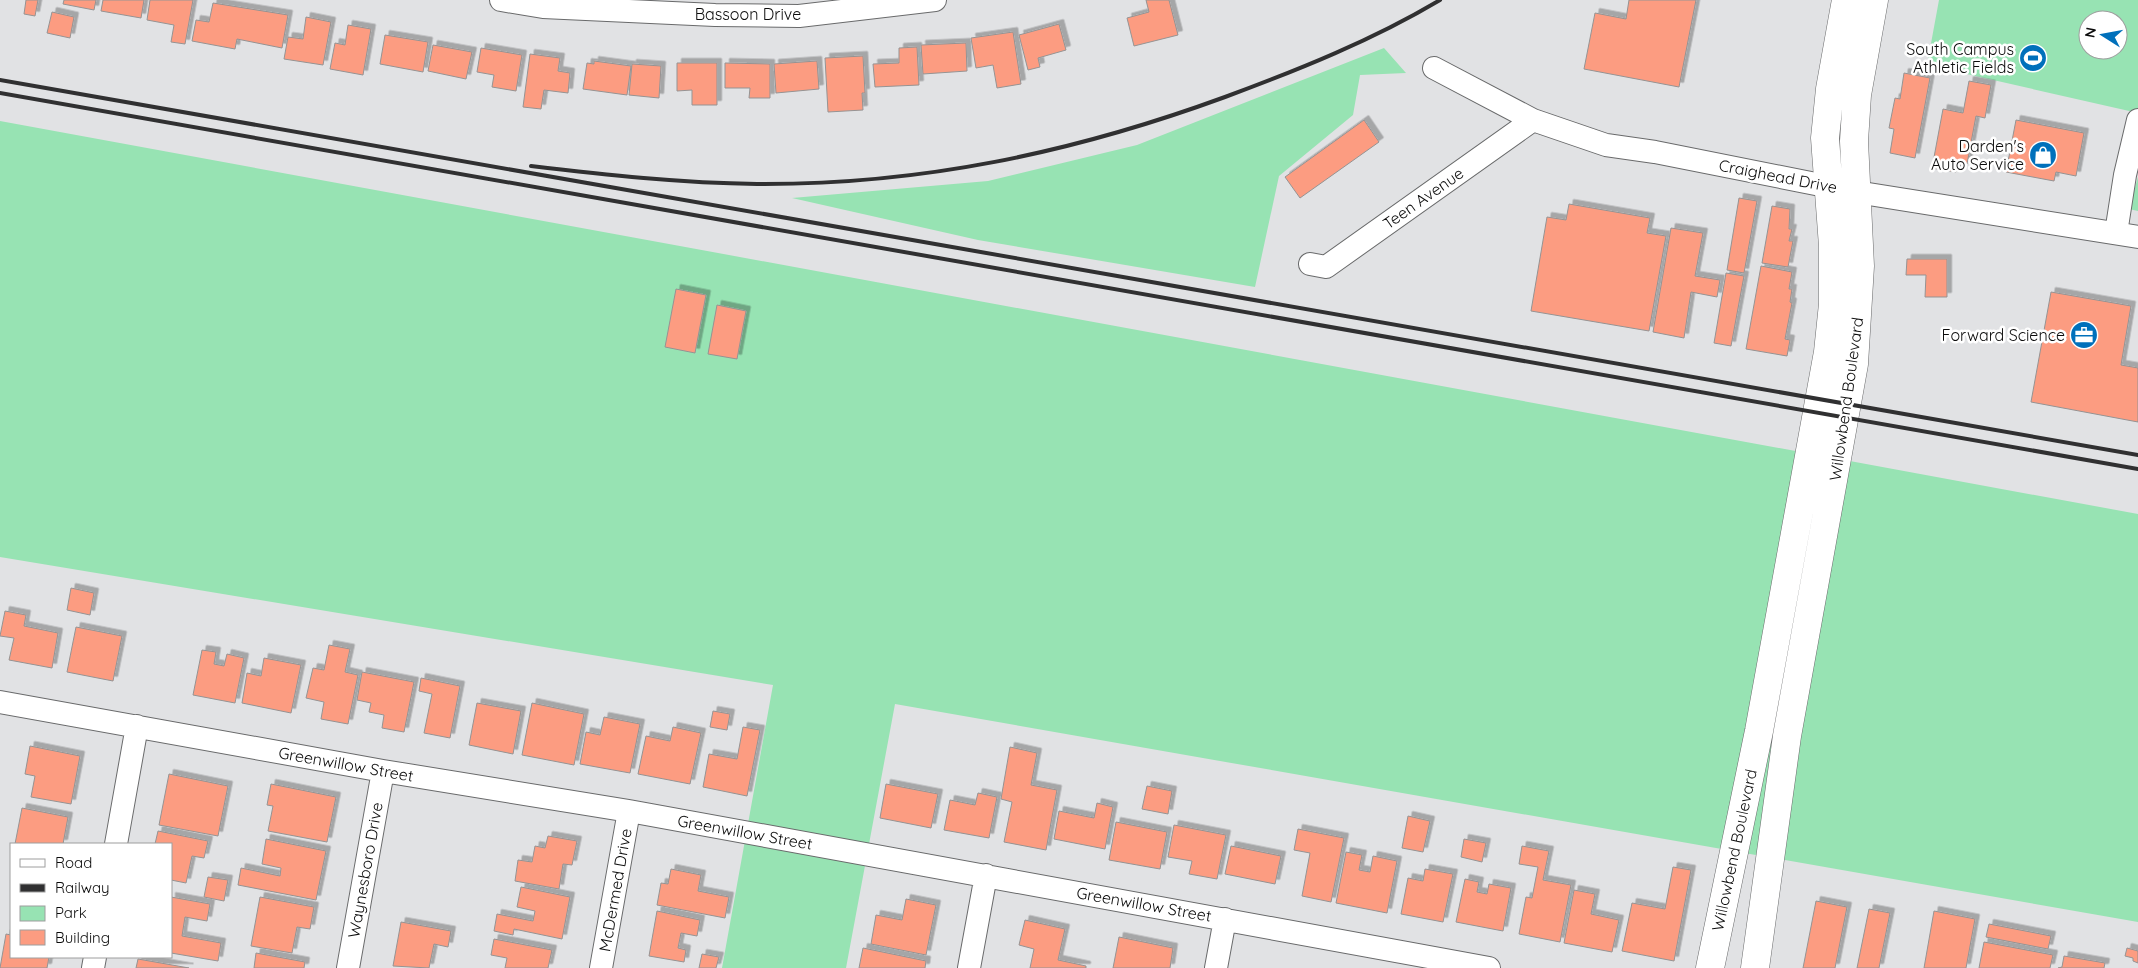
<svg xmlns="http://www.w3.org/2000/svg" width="2138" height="968" font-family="Quicksand,sans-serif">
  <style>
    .green { fill: #97e3b3; fill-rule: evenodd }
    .building { fill: #fc9c81; stroke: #959393; filter: url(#shadow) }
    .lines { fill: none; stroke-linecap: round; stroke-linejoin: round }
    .minor-casing { stroke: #696a6b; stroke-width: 24 }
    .major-casing { stroke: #696a6b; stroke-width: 29 }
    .minor { stroke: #fff; stroke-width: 22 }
    .major { stroke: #fff; stroke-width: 28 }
    .rail { stroke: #303031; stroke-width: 4 }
    .labels { text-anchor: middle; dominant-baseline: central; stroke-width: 5; stroke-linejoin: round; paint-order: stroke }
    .street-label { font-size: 16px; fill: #0c0c0c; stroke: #fff }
    .poi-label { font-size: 16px; fill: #0c0c0c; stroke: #fff; text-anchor: end }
  </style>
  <defs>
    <filter id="shadow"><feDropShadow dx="4.5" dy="-4.5" stdDeviation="0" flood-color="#0004"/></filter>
  </defs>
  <rect width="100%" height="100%" fill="#e1e2e4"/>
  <path class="green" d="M1939,0H2138V113L1927,65ZM2088,20H2118V50H2088Z
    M1384,48L1406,73L1360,75L1353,115L1279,176L1255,287L978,240L792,198L988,181L1137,145Z
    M0,121L2138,514V922L895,704L846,968H722L773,685L0,557Z
    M2138,177V211L2129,209Z"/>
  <path class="building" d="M26,0H38L35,16L24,14Z
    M64,0H96L94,10L63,4Z
    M103,0H144L141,18L101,11Z
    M150,0H193L185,44L171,42L174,25L147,20Z
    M1146,0H1169L1178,35L1134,46L1127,18L1149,12Z
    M1629,0H1696L1679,87L1584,69L1595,13L1626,19Z
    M213,3L288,15L282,48L237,39L235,49L192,41L196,20L209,22Z
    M52,12L74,17L70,38L47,33Z
    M306,17L331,22L323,65L284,59L288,37L303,39Z
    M1059,24L1066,50L1038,58L1040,67L1028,70L1019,35Z
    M348,25L371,29L363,75L330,69L335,43L345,45Z
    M1013,32L1021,84L997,88L993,65L976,68L971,38Z
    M385,35L428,42L423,72L380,64Z
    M966,43L967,71L923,74L921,45Z
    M433,45L472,52L466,79L428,71Z
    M917,47L919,85L875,87L873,64L899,63V48Z
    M481,48L522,55L516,91L492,87L494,75L477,72Z
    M530,54L560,58L558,71L570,73L568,93L544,90L541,109L523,107Z
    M863,56L865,93H862L863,110L828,112L825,58Z
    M594,61L631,66L627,95L583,89L587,63L594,64Z
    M817,61L819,89L776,93L774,64Z
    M677,63H717V105H692V90L677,91Z
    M725,63L770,64V98H749L750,88H725Z
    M632,64L661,66L659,98L629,95Z
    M1904,73L1930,78L1915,158L1890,153L1894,129L1889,128L1895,98L1900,99Z
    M1969,81L1991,85L1985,118L1976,116L1967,164L1958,162L1956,172L1932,168L1943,109L1963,113Z
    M1364,120L1379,142L1300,198L1285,177Z
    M2016,120L2084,133L2076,176L2056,172L2054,181L2006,172Z
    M1739,198L1757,201L1744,273L1727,270Z
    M1569,204L1650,218L1647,233L1666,236L1649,331L1531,311L1547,217L1566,220Z
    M1772,206L1790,209L1789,229H1792L1789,241H1793L1788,267L1762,263Z
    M1671,228L1703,233L1695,276L1720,280L1717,297L1691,292L1684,338L1653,332Z
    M1907,259H1947V297H1925L1926,275H1906Z
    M1761,266L1792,272L1789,289H1792L1790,302L1792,303L1785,339L1790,340L1787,356L1746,349Z
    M1726,273L1744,276L1731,346L1714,343Z
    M676,289L706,295L695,353L665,347Z
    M2051,292L2131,306L2121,365L2138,368V422L2031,402Z
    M717,305L746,311L737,359L708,354Z
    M71,588L94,593L90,615L67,610Z
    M5,611L26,615L24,626L58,633L52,668L9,660L14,638L0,636Z
    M76,627L122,636L113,681L67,672Z
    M329,645L350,649L345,672L358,675L348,724L321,719L324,702L306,698L313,668L324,670Z
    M202,650L216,652L214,664L224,666L227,654L244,658L235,703L193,695Z
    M264,658L301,665L291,713L242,703L247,673L261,676Z
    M362,672L414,682L404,732L382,728L384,715L369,712L371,703L357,700Z
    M421,678L460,686L450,738L424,733L432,694L419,691Z
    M477,703L521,711L513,754L469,745Z
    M532,703L584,714L574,765L522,755Z
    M713,711L730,714L727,730L710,727Z
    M604,717L640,724L630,773L580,764L586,732L600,735Z
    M673,727L701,733L690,784L638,774L646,736L670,741Z
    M743,727L760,730L747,796L703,787L709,754L737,759Z
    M30,746L80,756L71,804L31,797L35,776L25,774Z
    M1010,747L1037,753L1031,785L1057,790L1046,850L1004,842L1012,802L1001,799Z
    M169,774L228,786L218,836L159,825Z
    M271,784L336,797L327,842L268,831L273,806L267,805Z
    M886,784L938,794L931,828L880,818Z
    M1147,786L1172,791L1168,814L1142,809Z
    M978,793L997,797L989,838L944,830L950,800L975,805Z
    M1097,803L1113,807L1105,849L1054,839L1059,811L1094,818Z
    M22,808L68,817L63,844H15Z
    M1408,816L1430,821L1423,852L1402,848Z
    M1116,822L1167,832L1160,869L1109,860Z
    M1174,825L1226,835L1217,879L1189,874L1192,861L1168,857Z
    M1298,829L1344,838L1331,902L1302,896L1310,853L1294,850Z
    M158,831L208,841L204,858L192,856L186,883L171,880V844H155Z
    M548,836L577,841L572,865L563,864L559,889L515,881L518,860L532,862L535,846L545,848Z
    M266,839L326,851L316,900L238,885L241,868L280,876L281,868L262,864Z
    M1464,839L1486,843L1482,862L1461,857Z
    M1231,846L1281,856L1275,884L1225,874Z
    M1522,846L1549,851L1543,880L1571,885L1560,942L1519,934L1526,897L1532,898L1538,867L1519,864Z
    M1346,852L1362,855L1359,870L1370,872L1373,856L1397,861L1387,913L1336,903Z
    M1673,867L1691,870L1674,961L1622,951L1632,903L1665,909Z
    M671,869L701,875L698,891L729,897L725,918L657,905L661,883L668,884Z
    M1425,869L1453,874L1443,922L1401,914L1408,878L1423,881Z
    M208,877L228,880L224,901L204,897Z
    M1465,879L1479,882L1477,892L1487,894L1489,884L1511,888L1503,931L1456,922Z
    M521,887L570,897L562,939L514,929L513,935L494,931L497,914L533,921L535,911L517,907Z
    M1574,890L1595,894L1591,914L1619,920L1612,952L1564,943Z
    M171,897L210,904L207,921L185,917L182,936L221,943L218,961L171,953Z
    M260,897L314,907L310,929L297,927L292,953L251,946Z
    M906,899L936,905L926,955L871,944L876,915L902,920Z
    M1816,901L1847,907L1835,968H1803Z
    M1869,909L1890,913L1879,968H1857Z
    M657,911L700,920L697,936L681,933L678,948L686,950L684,962L649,956Z
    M1934,911L1975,919L1966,968H1924Z
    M1025,920L1065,929L1058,960L1086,966V968H1030L1034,949L1019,945Z
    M401,922L451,931L448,947L434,944L429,968L393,966Z
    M1989,924L2051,936L2048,949L1986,937Z
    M6,934L11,935V957H49L47,968H0Z
    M1119,937L1173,948L1170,968H1113Z
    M494,939L552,950L548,968H505L507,958L491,955Z
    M1984,942L2053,955L2050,968H1979Z
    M863,948L926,961L925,968H859Z
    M2127,948L2138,951V963L2133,961V958L2125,956Z
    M256,953L305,962L304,968H254Z
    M702,954L719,957L716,968H699Z
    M2064,956L2105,963L2104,968H2058L2062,967Z
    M138,959L189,968H136Z"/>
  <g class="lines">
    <g class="minor-casing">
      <path id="minor" d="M501,0L543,7L715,15L799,16L935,0
        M1434,68L1533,120L1606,145L1655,152L1856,192L2138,237
        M2116,233L2125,175L2138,120
        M1310,264L1326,267L1533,120
        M0,702L383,771L629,811L1489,968
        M116,844L137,726
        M93,968L95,957
        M348,968L383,771
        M601,968L629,811
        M969,968L986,875
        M1216,968L1225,919"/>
    </g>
    <g class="major-casing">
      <path id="major" d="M1710,968L1759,731L1828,352L1833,304V246L1825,138L1830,89L1846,0
        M1755,968L1787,736L1854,364L1860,266L1854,141L1857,95L1874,0"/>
    </g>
    <use href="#minor" class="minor"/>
    <use href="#major" class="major"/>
    <path class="rail" d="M0,80L2138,455
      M0,93L2138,469
      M531,166C606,175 681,183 757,184C920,185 1072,153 1225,97C1298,70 1373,40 1440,0"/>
  </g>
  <defs>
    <g id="stadium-disc" transform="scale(1.4375)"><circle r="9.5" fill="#0070bb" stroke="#fff"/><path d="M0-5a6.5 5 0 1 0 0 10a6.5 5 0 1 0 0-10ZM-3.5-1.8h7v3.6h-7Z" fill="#fff"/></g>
    <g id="shop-disc" transform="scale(1.4375)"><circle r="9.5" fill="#0070bb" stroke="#fff"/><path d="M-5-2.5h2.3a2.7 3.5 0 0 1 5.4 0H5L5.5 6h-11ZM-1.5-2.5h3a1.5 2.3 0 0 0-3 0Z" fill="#fff"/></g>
    <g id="office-disc" transform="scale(1.4375)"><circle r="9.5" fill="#0070bb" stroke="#fff"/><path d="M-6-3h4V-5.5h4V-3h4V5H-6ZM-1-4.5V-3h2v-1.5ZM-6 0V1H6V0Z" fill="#fff"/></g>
  </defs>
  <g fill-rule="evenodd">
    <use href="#stadium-disc" x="2033" y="58"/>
    <use href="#shop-disc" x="2043" y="155"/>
    <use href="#office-disc" x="2084" y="335"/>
  </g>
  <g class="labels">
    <g class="street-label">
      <text x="748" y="14">Bassoon Drive</text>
      <text transform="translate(1778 176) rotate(11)">Craighead Drive</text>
      <text transform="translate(1423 198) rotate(-35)">Teen Avenue</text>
      <text transform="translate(1846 399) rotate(-82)">Willowbend Boulevard</text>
      <text transform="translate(346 764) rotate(10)">Greenwillow Street</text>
      <text transform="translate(745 832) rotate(10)">Greenwillow Street</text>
      <text transform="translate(1734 850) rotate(-78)">Willowbend Boulevard</text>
      <text transform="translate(365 870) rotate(-80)">Waynesboro Drive</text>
      <text transform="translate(615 890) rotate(-80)">McDermed Drive</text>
      <text transform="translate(1144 904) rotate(10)">Greenwillow Street</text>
    </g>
    <g class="poi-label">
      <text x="2014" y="49">South Campus<tspan x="2014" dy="18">Athletic Fields</tspan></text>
      <text x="2024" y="146">Darden's<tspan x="2024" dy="18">Auto Service</tspan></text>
      <text x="2065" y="335">Forward Science</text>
    </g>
  </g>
  <rect x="10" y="843" width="162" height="115" fill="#ffffff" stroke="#9e9e9e"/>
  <rect x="20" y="859" width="25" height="8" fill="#ffffff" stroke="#9e9e9e"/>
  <text x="55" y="868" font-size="15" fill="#0c0c0c">Road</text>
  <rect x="20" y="884" width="25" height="8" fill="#303031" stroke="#9e9e9e"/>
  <text x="55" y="893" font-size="15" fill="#0c0c0c">Railway</text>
  <rect x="20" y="906" width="25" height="15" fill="#97e3b3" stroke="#9e9e9e"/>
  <text x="55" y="918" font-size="15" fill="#0c0c0c">Park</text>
  <rect x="20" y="930" width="25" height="15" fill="#fc9c81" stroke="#9e9e9e"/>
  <text x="55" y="943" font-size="15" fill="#0c0c0c">Building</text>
  <g transform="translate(2103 35) rotate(281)"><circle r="24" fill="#ffffff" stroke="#9e9e9e"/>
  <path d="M0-4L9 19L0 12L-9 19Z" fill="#0070bb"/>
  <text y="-8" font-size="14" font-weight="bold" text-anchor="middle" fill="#0c0c0c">N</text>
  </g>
</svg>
